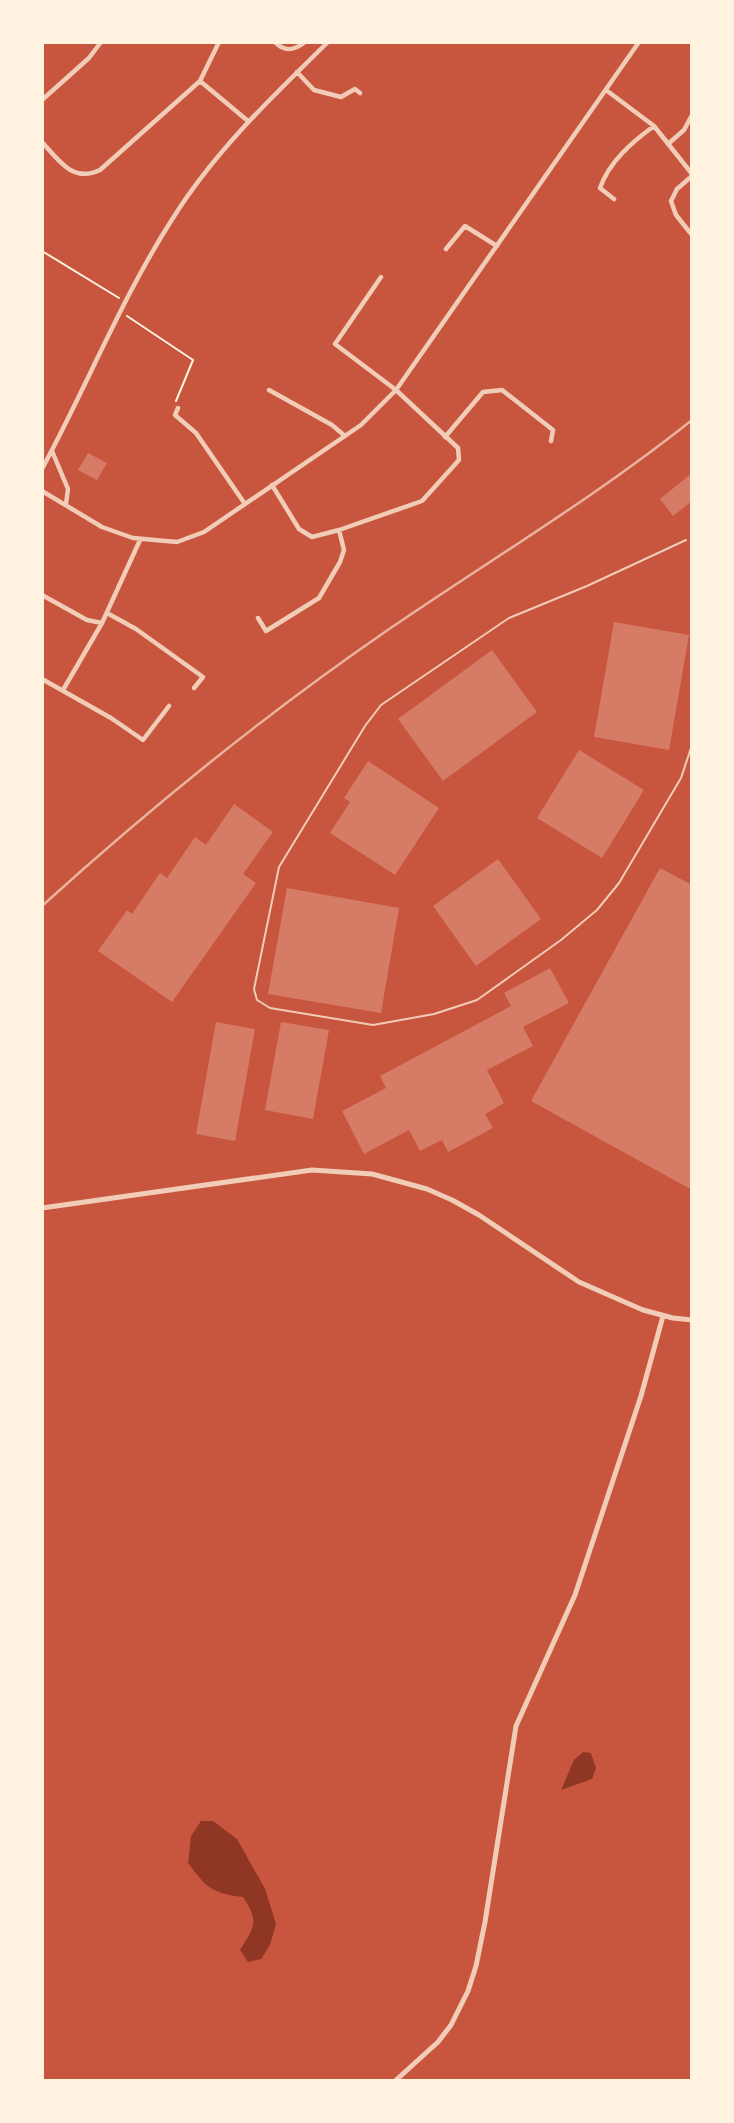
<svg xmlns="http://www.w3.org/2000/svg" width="734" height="2123" font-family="Barlow,sans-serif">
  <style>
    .water { fill: #8f3625 }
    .building { fill: #d67c66 }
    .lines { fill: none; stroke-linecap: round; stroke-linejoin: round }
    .path { stroke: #fff3e0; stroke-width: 2 }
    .service { stroke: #f1ccb7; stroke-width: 2 }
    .minor { stroke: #f1ccb7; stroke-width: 4.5 }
    .tertiary { stroke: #f1ccb7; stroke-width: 5 }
    .rail { stroke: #e9b49f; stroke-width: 2.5 }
  </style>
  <rect width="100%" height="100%" fill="#c8553d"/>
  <path class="water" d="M583,1752L591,1753L596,1768L592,1779L561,1790L574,1760Z
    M201,1821H213L237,1839L265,1889L276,1924L270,1945L261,1959L248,1962L240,1950C254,1927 260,1922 243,1897C211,1893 207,1888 188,1863L191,1836Z"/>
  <path class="building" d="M88,453L107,463L97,480L78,470Z
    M692,473V501L673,516L660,499Z
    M614,622L689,635L669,750L594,737Z
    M492,650L537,712L443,781L398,719Z
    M579,750L644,790L602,858L537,818Z
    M368,761L439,808L395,875L330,833L350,802L344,798Z
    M234,804L273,832L243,874L256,883L172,1002L98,951L127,910L132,914L160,873L167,878L195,837L206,845Z
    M498,859L541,919L476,966L433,906Z
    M660,868L692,885V1190L531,1101Z
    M287,888L399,908L381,1013L268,994Z
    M550,968L569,1003L523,1027L533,1046L487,1070L504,1103L485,1114L493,1128L448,1152L442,1140L420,1151L409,1130L364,1154L342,1111L386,1088L380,1076L511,1006L504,993Z
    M216,1022L255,1029L235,1141L196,1134Z
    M281,1022L329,1030L313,1119L265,1110Z"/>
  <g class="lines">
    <path class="path" d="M42,251L119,298
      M127,316L193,360L176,401"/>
    <path class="service" d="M686,540L587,586L509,618L381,705L365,726L279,867L254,989L257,1000L270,1008L373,1025L434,1014L477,1000L561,940L597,910L619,883L681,778L692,745"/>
    <path class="minor" d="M275,42C285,53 295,50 305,42
      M297,72L314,90L341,97L355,89L360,93
      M200,81L248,121
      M606,90L654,126L692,174
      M42,100L89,58L101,42
      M42,142C59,161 73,183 100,170L200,81L219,42
      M668,144L684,130L692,115
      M692,176L677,189L671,201L676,215L692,235
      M614,199L600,188C609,162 632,142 654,126
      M446,249L465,226L497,246
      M269,390L332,425L345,436
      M178,408L175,415L196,433L245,504
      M445,437L483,392L502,390L553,430L551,441
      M52,451L68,489L66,504
      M42,469C87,386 122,297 173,218C215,151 272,97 328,42
      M272,485L299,529L312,537L339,530L422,501L459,460L458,448L396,390L335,344L381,277
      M42,491L102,527L133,538L177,542L204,532L361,425L396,390L639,42
      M42,595L87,620L102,623
      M107,613L136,629L203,677L194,688
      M258,618L266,631L319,598L340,562L344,550L339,530
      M42,679L111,718L143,740L169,706
      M63,690L102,623L140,540"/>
    <path class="tertiary" d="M42,1208L312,1170L372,1174L427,1189L452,1200L479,1215L579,1282L643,1310L673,1318L692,1320
      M395,2081L438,2042L451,2025L468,1991L476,1966L485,1922L516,1726L575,1595L641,1396L663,1316"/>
    <path class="rail" d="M42,906C150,808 262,717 382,634C485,563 593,499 692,420"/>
  </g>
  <rect width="734" height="2123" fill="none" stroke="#fff3e0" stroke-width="88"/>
</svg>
